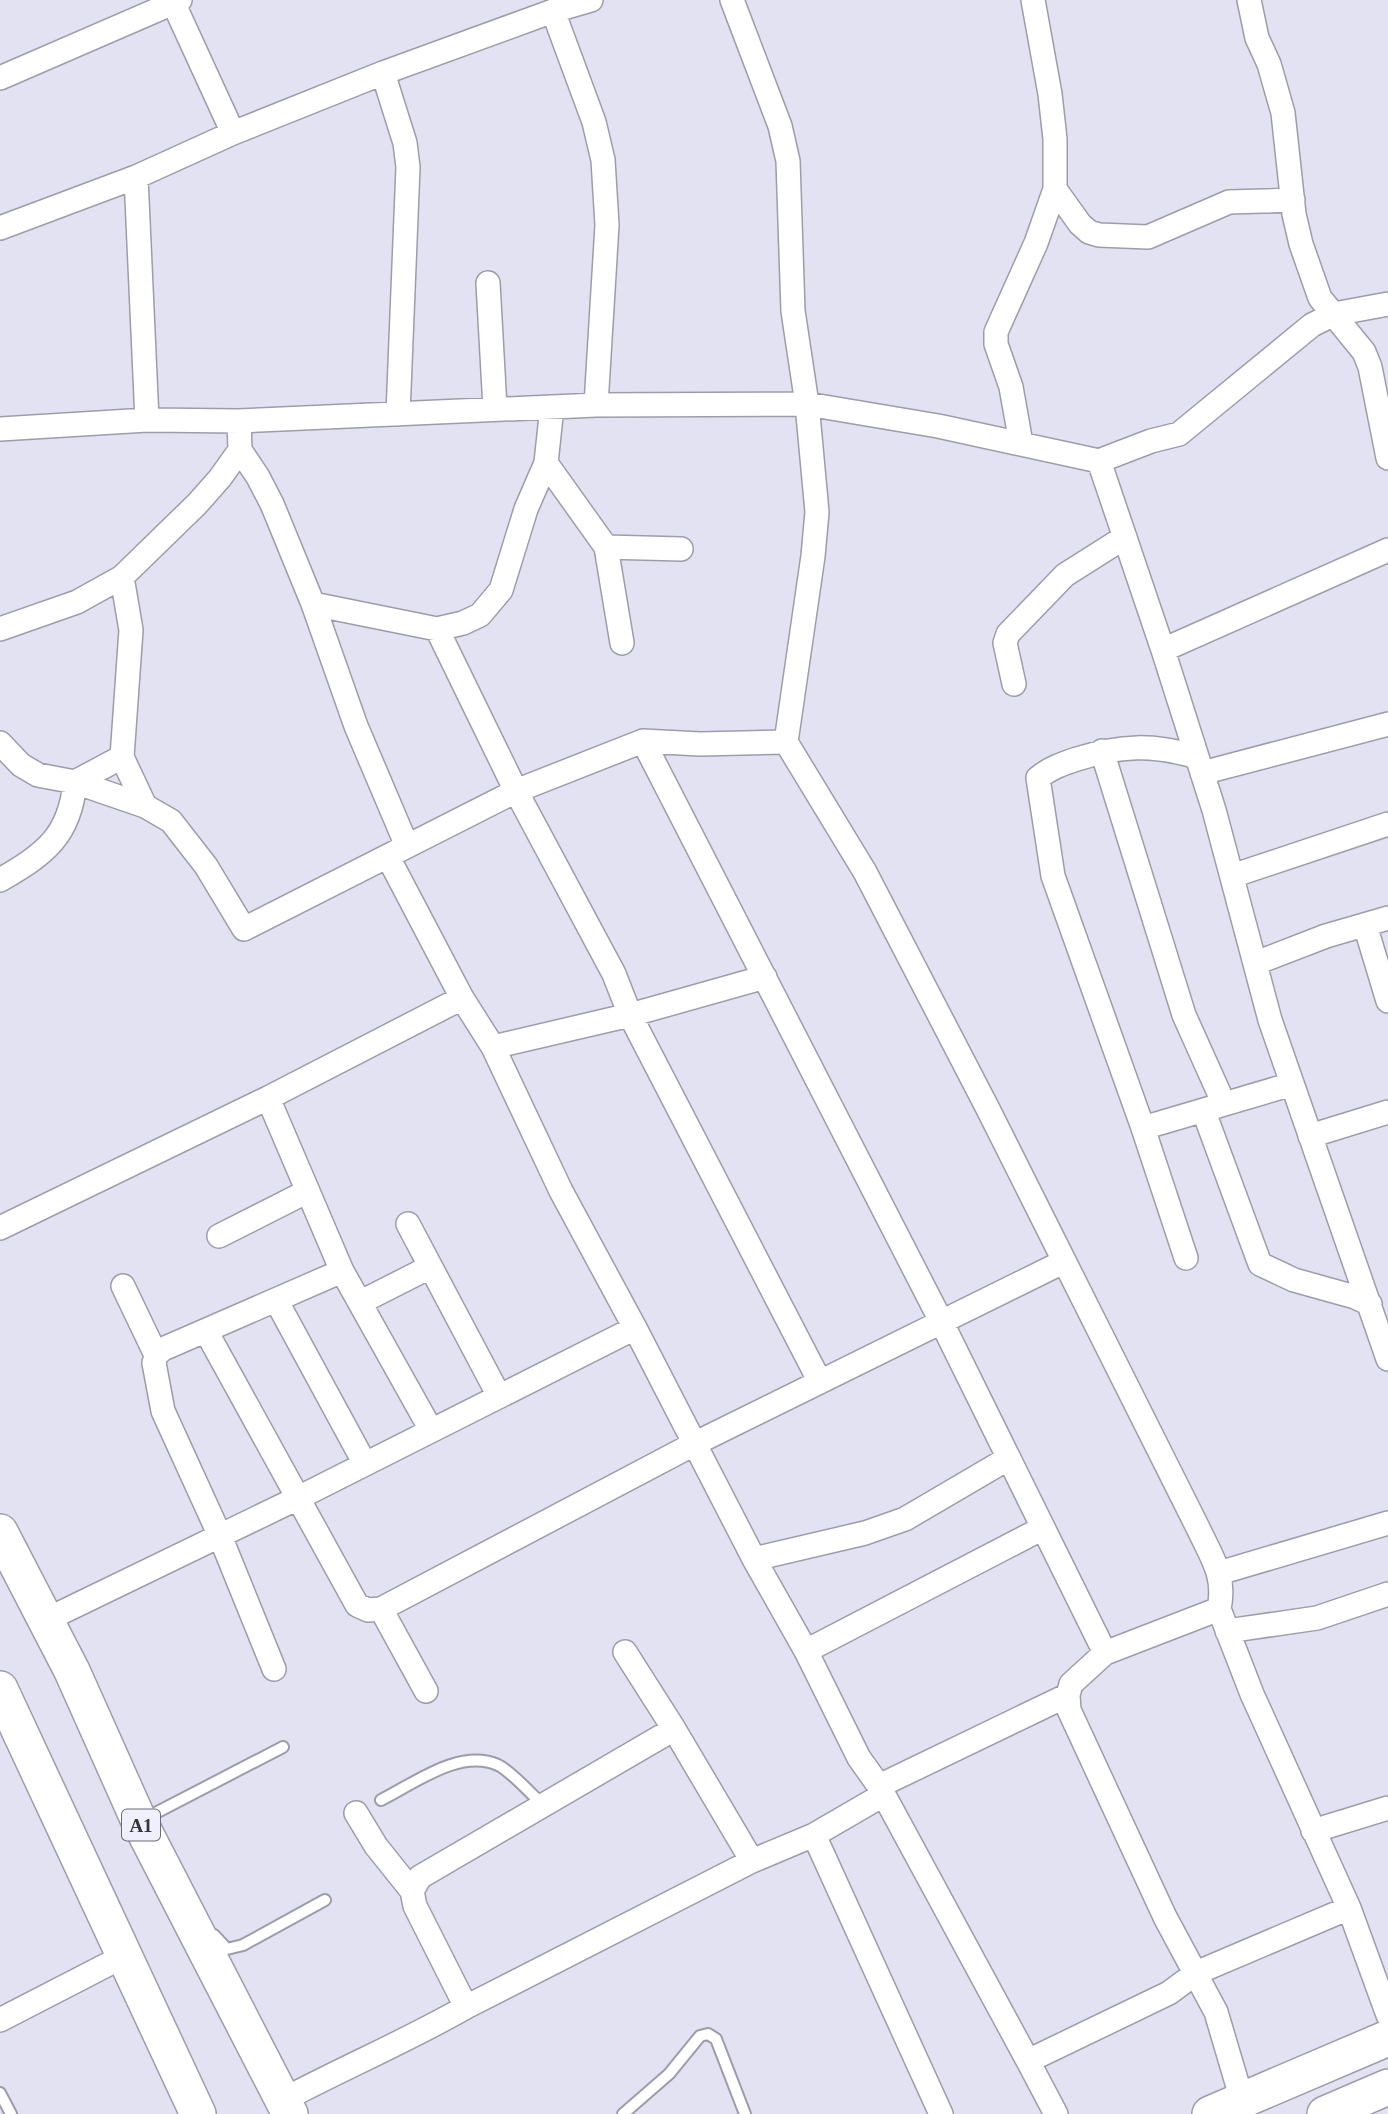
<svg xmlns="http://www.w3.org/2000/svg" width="1388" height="2114" font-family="Georgia,serif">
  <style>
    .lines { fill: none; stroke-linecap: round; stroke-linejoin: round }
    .lane-casing { stroke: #9d9cab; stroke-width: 14 }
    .street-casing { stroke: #9d9cab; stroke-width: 26 }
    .primary-casing { stroke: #9d9cab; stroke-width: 38 }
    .lane { stroke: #fff; stroke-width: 10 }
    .street { stroke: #fff; stroke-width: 23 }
    .primary { stroke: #fff; stroke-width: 35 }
    .labels { text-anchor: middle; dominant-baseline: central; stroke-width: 5; stroke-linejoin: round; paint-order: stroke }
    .shield { fill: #f0effd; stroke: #6c6c74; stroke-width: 2 }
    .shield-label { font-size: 19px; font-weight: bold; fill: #34343a }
  </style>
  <rect width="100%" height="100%" fill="#e3e2f2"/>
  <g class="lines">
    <g class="lane-casing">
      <path id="lane" d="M381,1800C415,1783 460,1748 498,1765C512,1772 531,1794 543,1805
        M142,1820L283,1747
        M214,1935L227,1949L243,1945L325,1900
        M0,2093L11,2114
        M623,2114L669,2074L700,2036L708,2034L716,2039L745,2114"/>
    </g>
    <g class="street-casing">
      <path id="street" d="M172,0L233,133
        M732,0L780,126L788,161L793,311L807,404L817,512L813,556L786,742
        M1249,0L1257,38L1269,64L1283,113L1294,214L1301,244L1320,298L1364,352L1370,367L1388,458
        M553,11L594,122L603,160L607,225L596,405
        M383,73L405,143L408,167L398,414
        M0,78L180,0
        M136,177L147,420
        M1055,189L1080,224L1089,232L1099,235L1148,237L1229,202L1293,200
        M0,228L136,177L233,133L383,73L553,11L591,0
        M488,283L495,408
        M239,421L240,450L258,477L272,504L313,604L437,629L516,791L614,974L630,1015L820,1382
        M0,429L147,420L239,421L596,405L807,404L938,426L1099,461L1163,650L1388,550
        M1021,443L1011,387L996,344V332L1036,243L1055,189V139L1050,94L1033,0
        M1099,461L1151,441L1179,434L1312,325L1334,314L1388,304
        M546,463L606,547L622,643
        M606,547L681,549
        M122,577L131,630L122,757L145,806
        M313,604L356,726L407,846
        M0,629L77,602L122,577L197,504L220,478L240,450
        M437,629L463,623L480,615L501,590L526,509L546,463L552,407
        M1163,650L1214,810L1270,1020L1388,1359
        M1014,684L1005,643L1008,634L1065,575L1125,537
        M643,741L700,744L786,742L865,872L988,1109L1198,1528C1212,1558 1226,1576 1219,1609L1105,1653L1071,1684L1068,1695L1069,1710L1165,1917L1216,2012L1242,2100
        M0,743L21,765L38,775L75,782L145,806L171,821L206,866L244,929L516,791L643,741L942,1323L1105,1653
        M1102,751L1184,1015L1224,1104
        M1202,773L1388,724
        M388,857L462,998L493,1047L561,1191L635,1328L754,1559L806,1651L859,1758L879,1786L1028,2061
        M1232,876L1388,824
        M0,880C45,854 70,836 75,782L122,757
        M1365,925L1388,1001
        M1256,963L1326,936L1388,918
        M493,1047L630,1015L765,977
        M268,1098L342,1271L431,1430
        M1204,1112L1260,1264L1294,1280L1355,1297L1370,1304
        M1143,1128L1292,1084
        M1310,1136L1388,1112
        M408,1224L499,1396
        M0,1228L268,1098L462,998
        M219,1236L308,1191
        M1186,1258L1143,1128L1053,876L1038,778C1050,768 1062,764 1077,759C1121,745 1153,744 1197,757
        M123,1286L156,1355
        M276,1300L365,1464
        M361,1302L430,1267
        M635,1328L298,1498L357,1605L368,1610L381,1609L694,1444L1063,1262
        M754,1559L865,1533L905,1519L1009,1458
        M1219,1573L1388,1523
        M381,1609L426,1691
        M1219,1609L1252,1694L1349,1908L1388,2015
        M46,1620L298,1498L206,1331
        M1227,1631L1317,1618L1388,1594
        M806,1651L1043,1528
        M625,1652L674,1729
        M274,1669L220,1536L163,1411L154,1363L156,1355L163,1349L342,1271
        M879,1786L1068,1695
        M356,1813L376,1846L412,1891
        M1313,1831L1388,1808
        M814,1835L941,2114
        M466,2007L415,1906L412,1891L420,1877L674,1729L752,1861
        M0,2020L124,1956
        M283,2100C343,2068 407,2041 466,2007L752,1861L814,1835L883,1795
        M1056,2114L1028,2061L1169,1993L1196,1973L1349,1908"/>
    </g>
    <g class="primary-casing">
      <path id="primary" d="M0,1532L72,1671L139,1821L290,2114
        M0,1689L198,2114
        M1210,2114L1388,2038
        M1325,2114L1388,2087"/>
    </g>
    <use href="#lane" class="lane"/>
    <use href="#street" class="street"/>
    <use href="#primary" class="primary"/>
  </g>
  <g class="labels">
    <rect class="shield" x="122" y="1809.5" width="38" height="31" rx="5"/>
    <g class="shield-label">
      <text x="141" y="1825">A1</text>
    </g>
  </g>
</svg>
